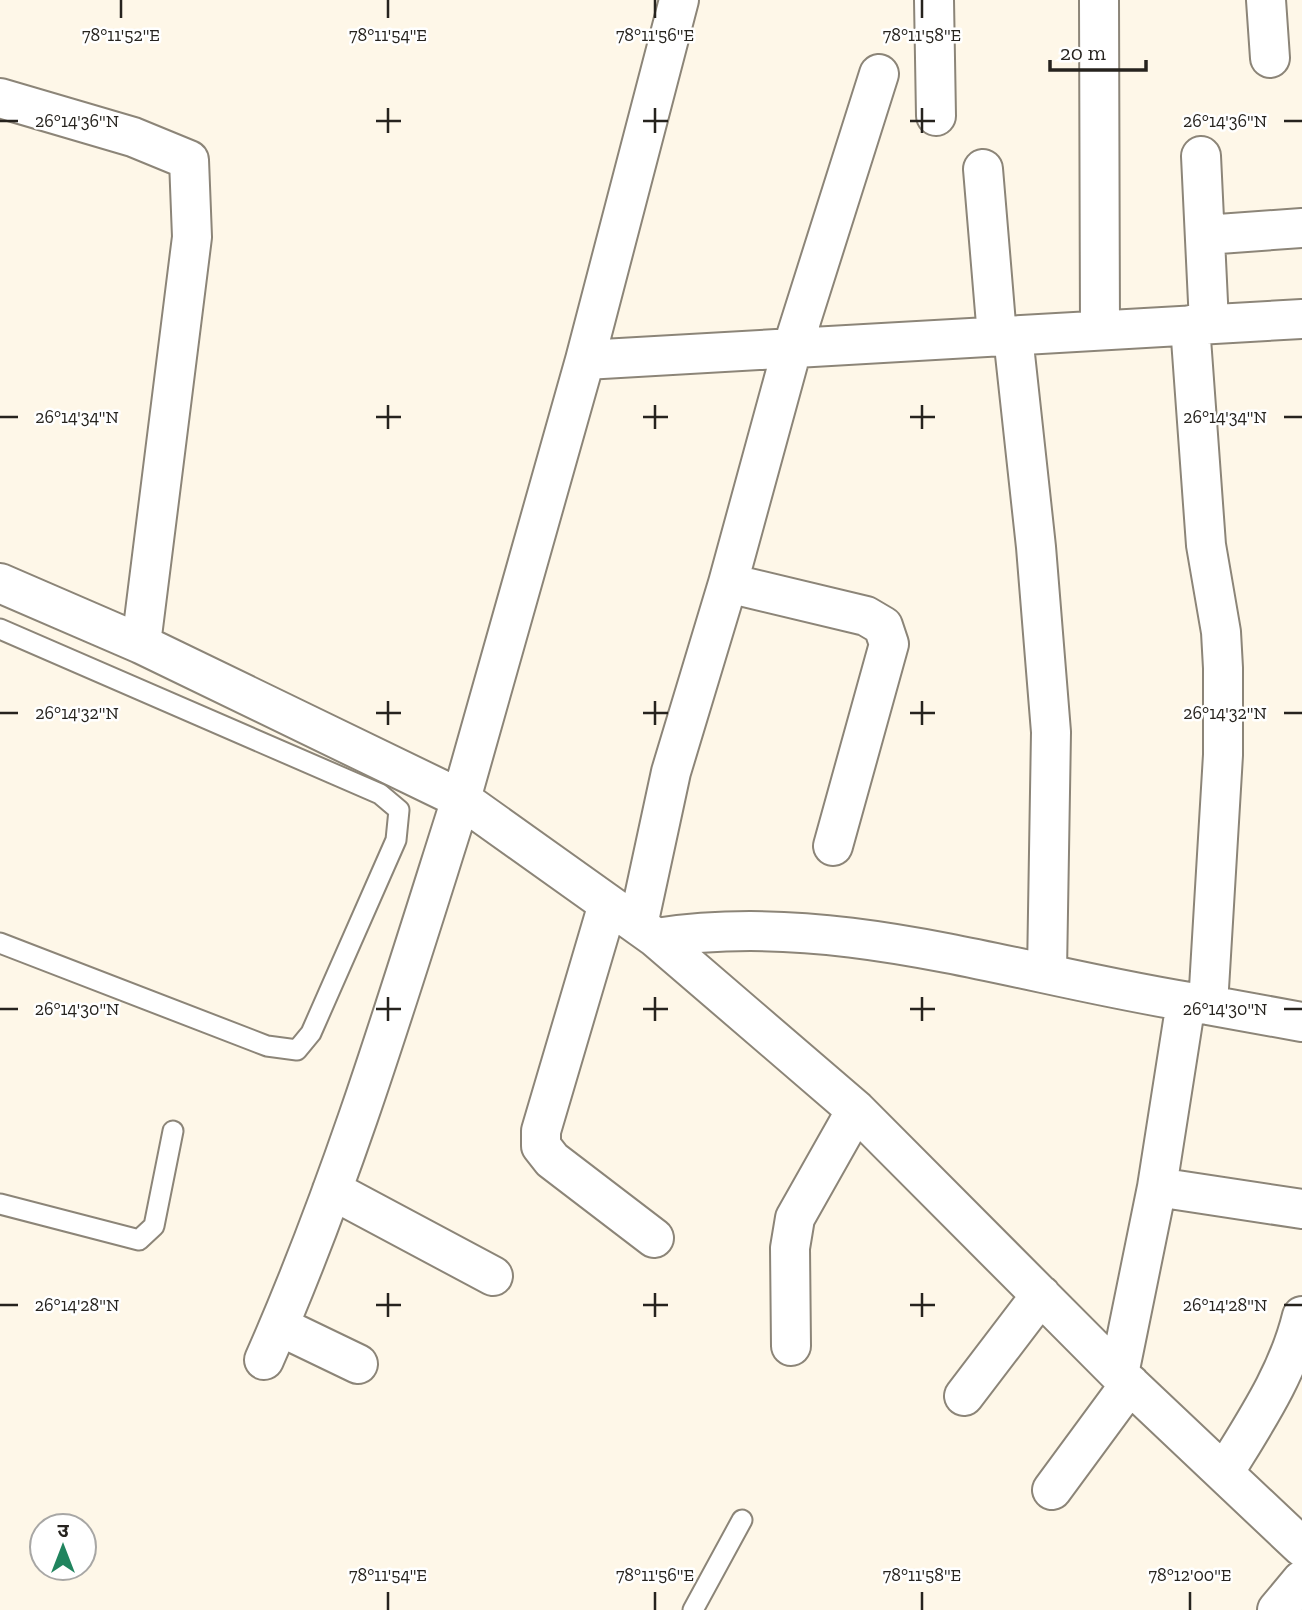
<svg xmlns="http://www.w3.org/2000/svg" width="1302" height="1610" font-family="'Zilla Slab','Noto Sans Devanagari',serif">
  <style>
    .lines { fill: none; stroke-linecap: round; stroke-linejoin: round }
    .service-casing { stroke: #8c8578; stroke-width: 23 }
    .minor-casing { stroke: #8c8578; stroke-width: 42 }
    .service { stroke: #fff; stroke-width: 19 }
    .minor { stroke: #fff; stroke-width: 38 }
    .ticks { fill: none; stroke: #26231e; stroke-width: 2.5 }
    .ticks-label { font-size: 18px; text-anchor: middle; fill: #26231e; stroke: #fff; stroke-width: 5; stroke-linejoin: round; paint-order: stroke }
  </style>
  <rect width="100%" height="100%" fill="#fef7e8"/>
  <g class="lines">
    <g class="service-casing">
      <path id="service" d="M0,629L380,794L399,810L396,840L311,1033L297,1050L267,1046L0,943
        M0,1204L139,1240L154,1226L173,1131
        M693,1610L742,1520"/>
    </g>
    <g class="minor-casing">
      <path id="minor" d="M934,0L936,116
        M1099,0L1100,330
        M1266,0L1270,58
        M0,98L133,137L189,160L192,237L141,644L0,583
        M1201,156L1209,323
        M983,169L997,336
        M1205,235L1302,228
        M1013,336L1036,547L1051,732L1047,972
        M585,360L1302,319
        M728,583L866,616L883,626L889,644L833,846
        M141,644L461,799L585,360L679,0
        M608,904L541,1131V1146L552,1160L654,1238
        M638,925L671,772L728,583L792,349L879,74
        M656,938L856,1110L1119,1374L1302,1547
        M1208,1005L1302,1022
        M1157,1187L1302,1209
        M332,1190L493,1276
        M279,1326L358,1364
        M791,1346L790,1248L795,1218L856,1110
        M264,1360C344,1179 401,988 461,799L656,938C844,909 1024,978 1208,1005L1223,755V668L1221,632L1206,545L1190,325
        M1119,1374L1157,1187L1186,1002
        M964,1396L1041,1295
        M1224,1473C1255,1422 1288,1374 1302,1316
        M1052,1490L1130,1384
        M1277,1610L1302,1580"/>
    </g>
    <use href="#service" class="service"/>
    <use href="#minor" class="minor"/>
  </g>
  <path class="ticks" d="M121,0V18M388,0V18M655,0V18M922,0V18M388,108V133M655,108V133M922,108V133M0,121H18M376,121H401M643,121H668M910,121H935M1284,121H1302M388,405V429M655,405V429M922,405V429M0,417H18M376,417H401M643,417H668M910,417H935M1284,417H1302M388,701V725M655,701V725M922,701V725M0,713H18M376,713H401M643,713H668M910,713H935M1284,713H1302M388,997V1021M655,997V1021M922,997V1021M0,1009H18M376,1009H401M643,1009H668M910,1009H935M1284,1009H1302M388,1293V1317M655,1293V1317M922,1293V1317M0,1305H18M376,1305H401M643,1305H668M910,1305H935M1284,1305H1302M388,1592V1610M655,1592V1610M922,1592V1610M1190,1592V1610"/>
  <g class="ticks-label">
    <text x="121" y="41">78°11'52"E</text>
    <text x="388" y="41">78°11'54"E</text>
    <text x="655" y="41">78°11'56"E</text>
    <text x="922" y="41">78°11'58"E</text>
    <text x="77" y="127">26°14'36"N</text>
    <text x="1225" y="127">26°14'36"N</text>
    <text x="77" y="423">26°14'34"N</text>
    <text x="1225" y="423">26°14'34"N</text>
    <text x="77" y="719">26°14'32"N</text>
    <text x="1225" y="719">26°14'32"N</text>
    <text x="77" y="1015">26°14'30"N</text>
    <text x="1225" y="1015">26°14'30"N</text>
    <text x="77" y="1311">26°14'28"N</text>
    <text x="1225" y="1311">26°14'28"N</text>
    <text x="388" y="1581">78°11'54"E</text>
    <text x="655" y="1581">78°11'56"E</text>
    <text x="922" y="1581">78°11'58"E</text>
    <text x="1190" y="1581">78°12'00"E</text>
  </g>
  <g transform="translate(63 1547)"><circle r="33" fill="#ffffff" stroke="#a8a7a5" stroke-width="2"/>
  <path d="M0-5L12 26L0 18L-12 26Z" fill="#20845e"/>
  <text y="-10" font-size="19" font-weight="bold" text-anchor="middle" fill="#26231e">उ</text>
  </g>
  <path d="M1050 60v10h96v-10" fill="none" stroke="#26231e" stroke-width="3.5"/>
  <text x="1060" y="60" font-size="21" fill="#26231e" stroke="#ffffff" stroke-width="5" paint-order="stroke">20 m</text>
</svg>
